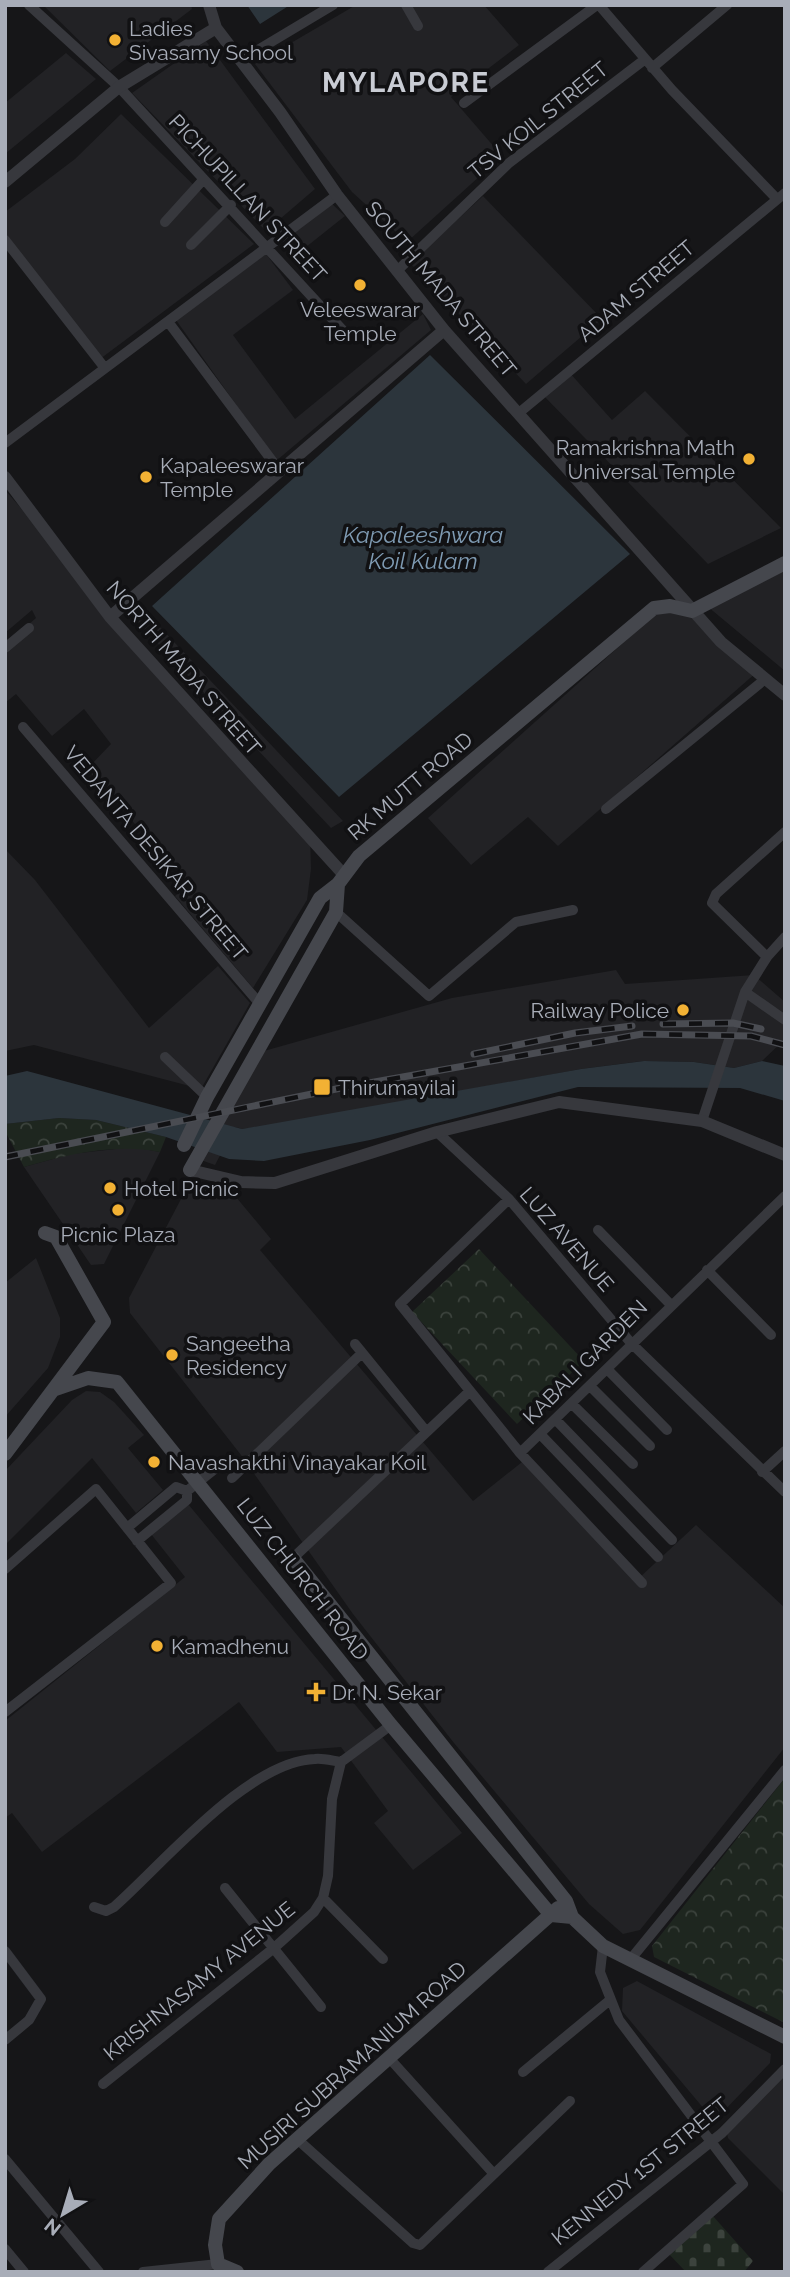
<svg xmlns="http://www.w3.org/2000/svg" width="790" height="2277" font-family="Raleway,sans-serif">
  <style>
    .built { fill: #222225 }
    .cemetery { fill: url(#cemetery-stones) }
    .park { fill: url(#park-crowns) }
    .water { fill: #2c353c }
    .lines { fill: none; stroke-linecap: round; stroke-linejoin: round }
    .minor { stroke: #37383d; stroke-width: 10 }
    .tertiary { stroke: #37383d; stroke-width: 12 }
    .secondary { stroke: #45474d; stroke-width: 14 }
    .rail-casing { stroke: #4a4c52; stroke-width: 7 }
    .rail { stroke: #111113; stroke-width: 4.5; stroke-dasharray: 13; stroke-linecap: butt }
    .poi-dot { fill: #f2b134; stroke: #111113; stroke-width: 2.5 }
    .labels { text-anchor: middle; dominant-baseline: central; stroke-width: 7; stroke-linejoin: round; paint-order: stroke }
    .poi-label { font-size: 21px; fill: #a8adb8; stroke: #111113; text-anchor: start }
    .street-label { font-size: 21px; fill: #a8adb8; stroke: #111113 }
    .water-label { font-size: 23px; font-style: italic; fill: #7f9bb3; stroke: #111113 }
    .district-label { font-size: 28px; font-weight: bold; letter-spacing: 2px; fill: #c9ccd4; stroke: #111113 }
  </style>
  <defs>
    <pattern id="cemetery-stones" width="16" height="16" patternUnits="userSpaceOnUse" patternTransform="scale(1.75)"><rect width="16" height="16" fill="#1e261f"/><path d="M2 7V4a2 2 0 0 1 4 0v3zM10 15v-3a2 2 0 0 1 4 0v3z" fill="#3c433d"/></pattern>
    <pattern id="park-crowns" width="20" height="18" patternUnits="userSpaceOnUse" patternTransform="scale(1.75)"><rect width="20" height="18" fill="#1e261f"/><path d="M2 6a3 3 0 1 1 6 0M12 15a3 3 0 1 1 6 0" fill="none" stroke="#3c433d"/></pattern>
  </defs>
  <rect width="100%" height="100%" fill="#161618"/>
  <path class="built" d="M43,5H191L192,9L110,71Z
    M356,5H484L519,45L451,97L502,156L407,242L352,192L255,64Z
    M206,41L315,189L266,231L132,93Z
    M66,53L96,79L5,154V103Z
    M121,114L254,244L100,359L5,233V212L75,159Z
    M483,196L602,319L526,384L410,263Z
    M331,203L345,216L296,255L283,242Z
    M266,254L293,290L233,335L295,419L423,314L431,330L276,461L176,320Z
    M569,372L612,420L645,391L781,528L708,564L541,393Z
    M5,490L310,836L311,869L307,900L253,988L175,896L188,885L87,769L111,744L84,709L52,736L16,694L5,703V645L36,618L32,610L5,633Z
    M785,565V671L707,606Z
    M140,606L343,821L331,828L131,615Z
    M686,607L757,672L558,846L528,817L471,865L428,818L653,616L668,609Z
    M5,849L35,880L149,1028L218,966L250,1003L201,1089L34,1045L5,1051Z
    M616,970L625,984L754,975L785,1002V1039L762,1061L734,1068L694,1062L643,1061L581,1069L287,1123L242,1129L235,1127L215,1165L198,1159L264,1051L452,998Z
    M133,1147L160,1152L104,1264L91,1265L24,1167L71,1154Z
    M191,1180L236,1197L271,1239L260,1250L473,1501L527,1458L639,1578L696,1525L785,1608V1747L640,1930L623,1934L589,1904L454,1743L353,1614L241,1455L130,1313L129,1298Z
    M36,1258L60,1318V1337L48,1368L5,1417V1283Z
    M86,1391L100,1392L114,1402L144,1435L128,1448L163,1490L136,1513L92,1458L5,1545V1471L72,1400Z
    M188,1504L462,1833L413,1870L374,1823L388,1811L341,1747L277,1752L239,1702L42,1852L12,1813L5,1818V1721L185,1577L151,1534Z
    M637,1981L771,2054L770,2063L719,2116H710L622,2011L623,1988Z
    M785,2068V2195L728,2138L726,2128Z"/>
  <path class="cemetery" d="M712,2215L753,2261L744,2272H686L668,2253Z"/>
  <path class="park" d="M59,1118L96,1120L166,1137L160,1152C114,1143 69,1154 24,1167L5,1131V1124Z
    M479,1249L584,1361L517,1424L412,1312Z
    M785,1778V2023L654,1957L652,1946Z"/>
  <path class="water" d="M247,5H290L260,24Z
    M430,355L630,554L339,797L152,606Z
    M644,1061L694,1062L734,1068L762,1061L785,1066V1101L740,1088L578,1087L370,1140L264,1161L229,1159L166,1137L96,1120L59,1118L5,1124V1076L27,1071L242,1129L581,1069Z"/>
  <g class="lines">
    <path class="minor" d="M29,5L119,87L348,336
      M406,5L418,26
      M599,5L672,90L777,199
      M241,60L333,5
      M652,68L727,5
      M464,103L597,5
      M165,222L203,180
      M5,240L104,367
      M191,245L231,205
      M398,270L509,163L644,60
      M169,323L279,470
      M520,412L785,193
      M5,443L337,195
      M5,648L29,628
      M23,727L260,1004
      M606,809L764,680
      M336,912L429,996L516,922L573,910
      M767,957L712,903L716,894L785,832
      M745,992L785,1020
      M165,1057L207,1097
      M702,1121L745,992L767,957L785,937
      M437,1132L509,1199L631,1343L785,1492
      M509,1199L400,1304L520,1453L785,1196
      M598,1230L670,1304
      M707,1270L771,1335
      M355,1344L425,1430
      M607,1369L667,1430
      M590,1386L650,1446
      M572,1404L633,1464
      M556,1420L672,1540
      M541,1435L658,1557
      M520,1453L642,1583
      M762,1472L785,1451
      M232,1478L362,1353
      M127,1528L176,1487L187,1491
      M137,1541L187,1500V1491L221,1464
      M293,1558L469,1392
      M5,1569L96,1489L171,1583L5,1712
      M225,1888L321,2007
      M323,1898L383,1959
      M94,1907L106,1911L114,1907C163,1864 248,1761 315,1759C323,1758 333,1761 341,1762
      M603,1946L600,1972L619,2020L743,2184L643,2272
      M5,1951L41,1999L29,2020L5,2040
      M630,1960L785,1770
      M390,2059L493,2173
      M523,2072L610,2000
      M103,2084L274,1948L314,1912L323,1898L328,1876L332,1799L341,1762L391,1725
      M297,2139L413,2243L420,2245L570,2101
      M5,2159L99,2272
      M5,2249L24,2272
      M143,2272L218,2264
      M548,2272L722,2133L785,2069"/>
    <path class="tertiary" d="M209,5L216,28L280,112L337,195L444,330L721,642L785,695
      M5,182L119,87L216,28
      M5,477L110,617L344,875
      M110,617L444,330
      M190,1170L241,1182L275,1183L437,1132L559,1102L702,1121L785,1155"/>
    <path class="secondary" d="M184,1145L207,1097L320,898L338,884
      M190,1170L336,912L338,884L359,856L654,608L670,606L692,611L785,563
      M53,1390L88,1378L117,1382L391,1725L551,1915L572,1917
      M5,1454L104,1322L56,1237L45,1233
      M293,1558L566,1901L572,1917L603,1946L785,2037
      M218,2264L215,2245L219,2219L269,2164L558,1908
      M218,2264L237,2272"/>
    <g class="rail-casing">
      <path id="rail" d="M663,1024L733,1023L761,1029
        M474,1054L575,1033L632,1026
        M5,1157L341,1088L642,1034L751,1036L785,1045"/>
    </g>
    <use href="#rail" class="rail"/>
  </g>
  <g class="poi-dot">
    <circle cx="115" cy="40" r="7"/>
    <circle cx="360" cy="285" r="7"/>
    <circle cx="749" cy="459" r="7"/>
    <circle cx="146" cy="477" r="7"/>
    <circle cx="683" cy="1010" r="7"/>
    <rect x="313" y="1078" width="18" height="18" rx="3.5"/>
    <circle cx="110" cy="1188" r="7"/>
    <circle cx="118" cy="1210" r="7"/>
    <circle cx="172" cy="1355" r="7"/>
    <circle cx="154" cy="1462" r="7"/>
    <circle cx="157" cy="1646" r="7"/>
    <path d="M312.5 1681.5h7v7h7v7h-7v7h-7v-7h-7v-7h7z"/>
  </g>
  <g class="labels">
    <g class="poi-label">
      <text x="129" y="28">Ladies<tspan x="129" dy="24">Sivasamy School</tspan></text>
      <text x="360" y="309" text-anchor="middle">Veleeswarar<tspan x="360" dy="24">Temple</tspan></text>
      <text x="735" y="447" text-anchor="end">Ramakrishna Math<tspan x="735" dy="24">Universal Temple</tspan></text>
      <text x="160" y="465">Kapaleeswarar<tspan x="160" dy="24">Temple</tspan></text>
      <text x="669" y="1010" text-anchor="end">Railway Police</text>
      <text x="338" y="1087">Thirumayilai</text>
      <text x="124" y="1188">Hotel Picnic</text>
      <text x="118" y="1234" text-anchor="middle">Picnic Plaza</text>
      <text x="186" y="1343">Sangeetha<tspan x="186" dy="24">Residency</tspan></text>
      <text x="168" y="1462">Navashakthi Vinayakar Koil</text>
      <text x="171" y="1646">Kamadhenu</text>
      <text x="332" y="1692">Dr. N. Sekar</text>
    </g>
    <g class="street-label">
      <text transform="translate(538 120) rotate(-39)">TSV KOIL STREET</text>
      <text transform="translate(248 198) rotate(47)">PICHUPILLAN STREET</text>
      <text transform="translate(441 289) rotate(50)">SOUTH MADA STREET</text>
      <text transform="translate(636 291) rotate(-40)">ADAM STREET</text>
      <text transform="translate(184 668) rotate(49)">NORTH MADA STREET</text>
      <text transform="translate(410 786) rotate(-40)">RK MUTT ROAD</text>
      <text transform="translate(156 853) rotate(50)">VEDANTA DESIKAR STREET</text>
      <text transform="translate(567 1239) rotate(49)">LUZ AVENUE</text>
      <text transform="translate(585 1362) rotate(-45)">KABALI GARDEN</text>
      <text transform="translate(303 1579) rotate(52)">LUZ CHURCH ROAD</text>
      <text transform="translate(199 1981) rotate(-39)">KRISHNASAMY AVENUE</text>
      <text transform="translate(352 2065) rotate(-42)">MUSIRI SUBRAMANIUM ROAD</text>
      <text transform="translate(640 2171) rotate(-39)">KENNEDY 1ST STREET</text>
    </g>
    <g class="water-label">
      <text x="423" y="534">Kapaleeshwara<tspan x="423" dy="26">Koil Kulam</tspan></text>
    </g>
    <g class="district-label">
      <text x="406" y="82">MYLAPORE</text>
    </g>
  </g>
  <rect width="790" height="2277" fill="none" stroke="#a8adb8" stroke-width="14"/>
  <g transform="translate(63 2214) rotate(218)" stroke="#111113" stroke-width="5" paint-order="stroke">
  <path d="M0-5L12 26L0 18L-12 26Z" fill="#a8adb8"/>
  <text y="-10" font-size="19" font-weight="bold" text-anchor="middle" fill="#a8adb8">N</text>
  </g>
</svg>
